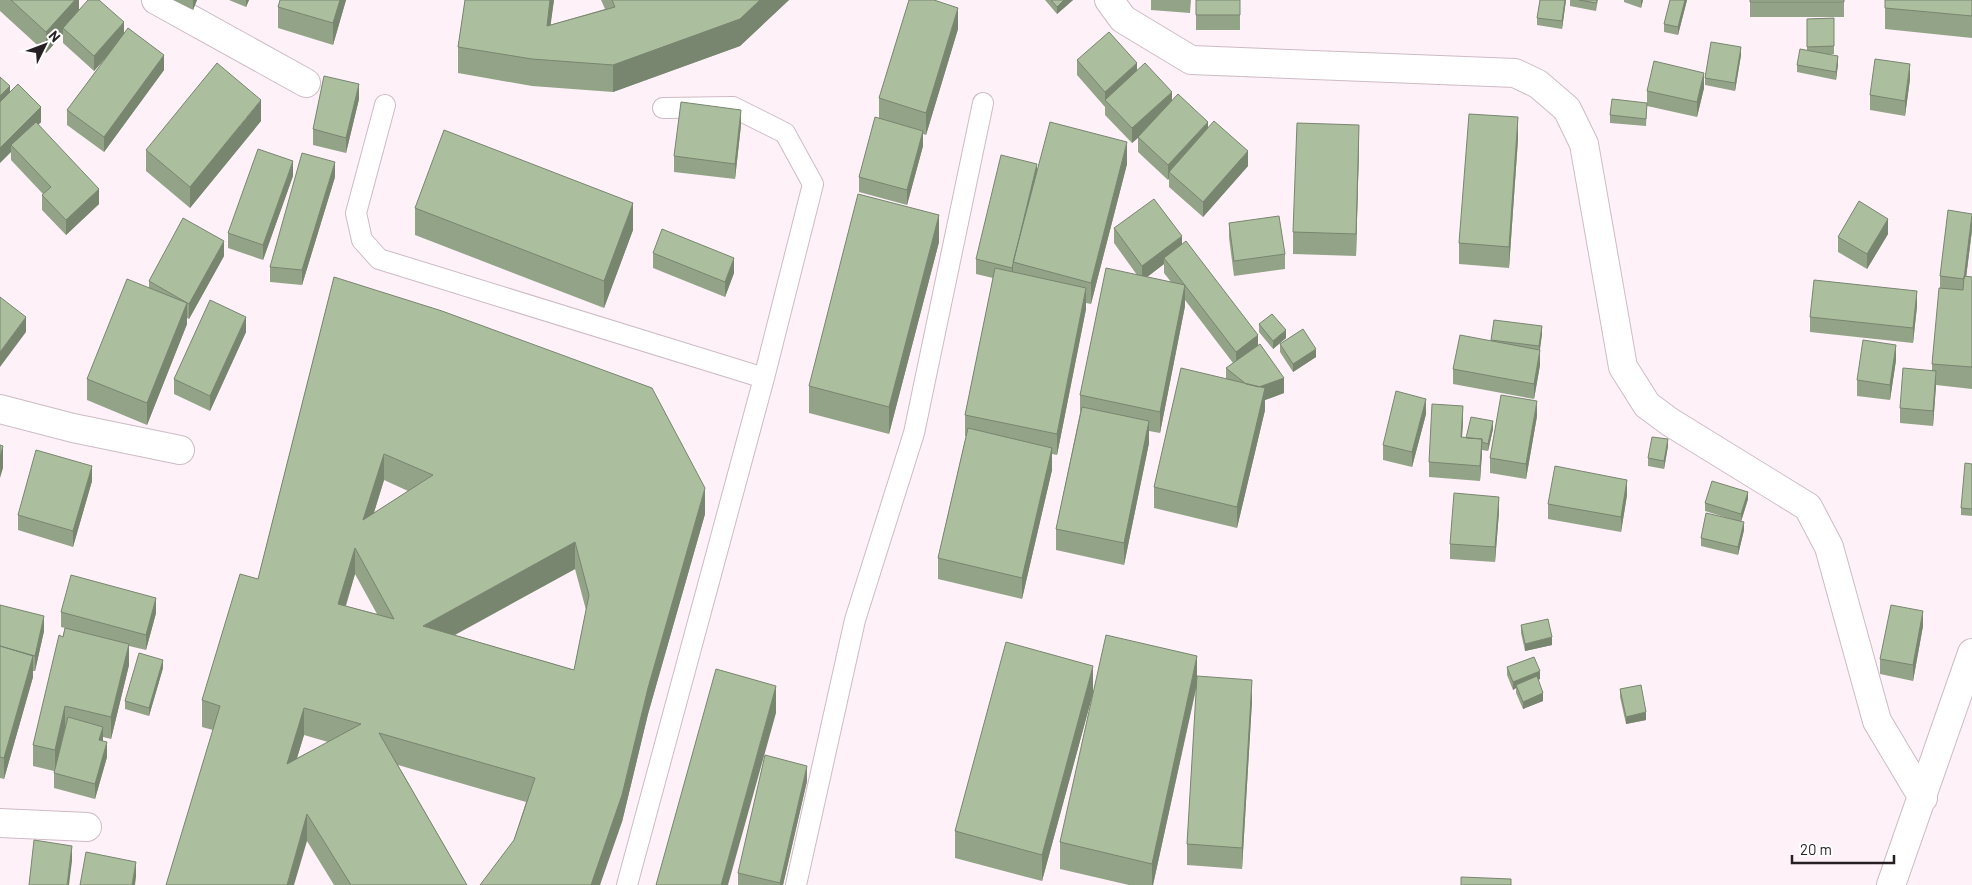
<svg xmlns="http://www.w3.org/2000/svg" width="1972" height="885" font-family="Barlow,sans-serif">
  <style>
    .lines { fill: none; stroke-linecap: round; stroke-linejoin: round }
    .lane-casing { stroke: #cebac5; stroke-width: 22 }
    .street-casing { stroke: #cebac5; stroke-width: 30 }
    .lane { stroke: #fff; stroke-width: 20 }
    .street { stroke: #fff; stroke-width: 28 }
    .wall { fill: #93a388; fill-rule: evenodd }
    .shaded-wall { fill: #78856f }
    .building { fill: #abbe9e; stroke: #78856f; fill-rule: evenodd }
  </style>
  <rect width="100%" height="100%" fill="#fef2f8"/>
  <g class="lines">
    <g class="lane-casing">
      <path id="lane" d="M385,105L356,213L362,240L379,259L764,378
        M627,885L764,378L813,184L785,133L733,107L663,108
        M796,885L855,620L914,433L983,103"/>
    </g>
    <g class="street-casing">
      <path id="street" d="M156,0L306,83
        M1109,0L1123,19L1191,60L1515,73L1538,84L1567,109L1584,144L1623,367L1647,405L1670,422L1808,507L1829,547L1877,721L1923,798
        M0,409L73,428L180,450
        M0,823L87,827
        M1891,885L1972,653"/>
    </g>
    <use href="#lane" class="lane"/>
    <use href="#street" class="street"/>
  </g>
  <path class="wall" d="M0,0H79V10L124,34L164,70L104,152L67,125V110L109,54L94,71L63,43V34L46,53L0,11Z
    M173,0H197L193,10Z
    M229,0H249L246,7Z
    M346,0L333,45L278,28V7Z
    M465,0H554L550,25L605,9L601,0H789L740,46L613,92L532,86L458,73V47Z
    M1045,0H1073L1057,14Z
    M1151,0H1191L1190,13L1151,10Z
    M1196,0H1240V30H1196Z
    M1540,0H1566L1562,29L1537,25V18Z
    M1570,0H1598L1596,11L1570,6Z
    M1624,0H1643L1641,8L1624,2Z
    M1670,0H1687L1678,35L1664,32V24Z
    M1750,0H1844V17H1750Z
    M1972,0V38L1885,29V8Z
    M1834,18V54H1829L1838,64L1836,80L1797,72V65L1807,50V19Z
    M958,29L926,135L923,134V146L907,205L859,192V177L879,118V98Z
    M1741,55L1735,91L1705,85V78Z
    M1077,60L1137,70L1172,100L1208,128L1248,166L1203,217L1169,187V178L1168,180L1138,152V138L1132,143L1105,115V107L1077,75Z
    M1910,79L1905,116L1870,110V95Z
    M1704,88L1697,117L1647,106L1646,126L1610,123V115L1647,103V91Z
    M10,93L41,122L38,125L99,204L66,235L42,210V195L43,194L11,160Z
    M359,99L346,153L313,145V129Z
    M261,121L190,208L146,171V150Z
    M741,125L735,179L674,172V156Z
    M1518,139L1509,268L1459,264V243Z
    M1359,147L1356,256L1293,254V232Z
    M1127,164L1091,304L1086,303V309L1057,455L1052,454V470L1022,599L938,579V558L966,436H965V415L993,278L976,274V259L1037,171Z
    M293,176L263,260L228,248V233Z
    M335,177L302,285L270,282V267Z
    M415,208L633,230L604,308L415,235Z
    M1229,223L1285,254V269L1234,276L1229,238Z
    M1114,228L1182,244L1258,345L1284,393L1265,400V410L1237,528L1154,508V487L1226,379V368L1233,363L1185,300V306L1160,433L1149,431V443L1124,565L1056,550V529L1080,413V395L1137,275L1114,243ZM1164,264V273L1171,282L1147,277Z
    M1972,230L1966,277H1972V389L1936,385L1933,426L1900,423V408L1932,371V364L1940,288V276Z
    M1888,234L1867,269L1838,252V237Z
    M939,242L889,434L809,413V386Z
    M653,253L734,273L725,297L653,268Z
    M224,256L189,319L187,318V324L147,425L87,400V379L149,287V281Z
    M334,277L705,514L648,714L622,822L514,840L526,802L398,765L467,885H334L307,841L213,730L202,727V700L258,579ZM384,480L408,491L374,513ZM575,569L586,610L574,670L455,635ZM355,574L377,614L346,606ZM304,735L328,742L297,758Z
    M1917,306L1913,343L1810,332V317Z
    M1494,320L1542,334L1540,350V365L1534,399L1453,384V369L1491,341Z
    M1259,324L1286,338L1273,349L1259,332Z
    M246,332L210,411L174,394V379Z
    M1280,344L1316,357L1293,372L1280,352Z
    M1896,360L1890,400L1857,396V380Z
    M1426,414L1412,467L1383,460V445Z
    M1537,416L1526,479L1490,473V458Z
    M1463,421L1462,437L1466,438L1493,429L1488,451L1482,450L1480,481L1429,477V462Z
    M1668,446L1664,469L1648,466V458Z
    M1972,464V516L1961,515V508Z
    M92,481L73,547L18,530V515Z
    M1627,495L1621,532L1548,519V504Z
    M1748,499L1741,521L1744,530L1738,555L1701,546V538L1734,520L1705,511V503Z
    M1499,512L1495,562L1450,559V544Z
    M0,605L44,631L35,671H33V677L4,779L0,778Z
    M61,612L156,613L146,650L129,646V665L111,739L103,737V741L107,757L95,799L54,788V771L33,766V745L65,628L61,627ZM65,728H66L59,753Z
    M1521,625L1552,645L1525,651L1521,633Z
    M1923,626L1913,681L1880,674V659Z
    M1507,667L1540,679L1538,680L1543,701L1523,709L1516,693V688L1513,690L1507,675Z
    M163,668L149,716L125,709V701Z
    M1197,677L1252,701L1242,869L1187,865V844L1197,685L1153,885H1129L1060,869V842Z
    M1620,689L1646,720L1626,724L1620,697Z
    M1093,693L1042,881L955,858V831Z
    M807,781L783,885H738V873Z"/>
  <path class="shaded-wall" d="M75,0H79V17L63,28V34L46,53V32Z
    M193,0H197L193,10Z
    M246,0H249L246,7Z
    M340,0H346L333,45V23Z
    M550,0H554L547,52V26Z
    M760,0H789L740,46L613,92V65Z
    M1064,0H1073L1057,14V7Z
    M1565,0H1566L1562,29V21Z
    M1641,0H1643L1641,8Z
    M1685,0H1687L1678,35V27Z
    M958,8V29L926,135V113Z
    M124,22V37L94,71V56Z
    M1741,47V55L1735,91V83Z
    M164,55V70L104,152V137Z
    M1838,56V64L1836,80V72Z
    M1137,63V79L1105,100V107V92Z
    M1910,64V79L1905,116V101Z
    M1704,73V88L1697,117V102Z
    M359,84V99L346,153V138Z
    M10,86V101L0,111V96Z
    M1172,92V107L1132,143V128Z
    M261,100V121L190,208V187Z
    M41,107V122L14,149L11,145V152L0,163V148Z
    M741,110V125L735,179V164Z
    M1518,117V139L1509,268V247Z
    M1208,122V137L1169,172V178L1168,180V165Z
    M1359,125V147L1356,256V234Z
    M923,131V146L907,205V190Z
    M1127,142V164L1091,304V283Z
    M1248,151V166L1203,217V202Z
    M293,161V176L263,260V245Z
    M335,162V177L302,285V270Z
    M1037,164V179L1013,262V276L1012,283V268Z
    M99,189V204L66,235V220Z
    M633,203V230L604,308V281Z
    M939,215V242L889,434V407Z
    M1972,215V230L1964,294V279Z
    M1888,219V234L1867,269V254Z
    M1182,236V251L1164,258V264L1142,281V266Z
    M224,241V256L189,319V304Z
    M734,258V273L725,297V282Z
    M1185,285V306L1160,433V412Z
    M1086,288V309L1057,455V434Z
    M1917,291V306L1913,343V328Z
    M187,303V324L147,425V403Z
    M26,317V332L0,367V352Z
    M246,317V332L210,411V396Z
    M1542,326V334L1539,354V346Z
    M1286,330V338L1273,349V341Z
    M1258,335V350L1236,367V352Z
    M1896,345V360L1890,400V385Z
    M1316,349V357L1293,372V364Z
    M1540,350V365L1534,399V384Z
    M1936,371V386L1933,426V411Z
    M1284,378V393L1265,400V410L1237,528V507L1253,389Z
    M1426,399V414L1412,467V452Z
    M1537,401V416L1526,479V464Z
    M1463,406V421L1461,452V437Z
    M1149,421V443L1124,565V543Z
    M1493,421V429L1488,451V444Z
    M1482,439V454L1480,481V466Z
    M1668,439V446L1664,469V461Z
    M3,446V468L0,478V457Z
    M1052,448V470L1022,599V578Z
    M384,454V480L363,547V520Z
    M92,466V481L73,547V531Z
    M1627,480V495L1621,532V517Z
    M705,488V514L648,714L622,822L600,885H591Z
    M1748,492V499L1741,522V514Z
    M1499,497V512L1495,562V547Z
    M1744,522V530L1738,555V547Z
    M575,542V569L423,652V626Z
    M355,548V574L338,630V604Z
    M156,598V613L146,650V635Z
    M1923,611V626L1913,681V665Z
    M44,616V631L35,671V656Z
    M1552,637V645L1525,651V644Z
    M129,644V665L111,739V717Z
    M33,656V677L4,779V758Z
    M1197,656V683L1153,885H1152V864Z
    M163,660V668L149,716V708Z
    M1093,666V693L1042,881V855Z
    M1540,671V679L1517,688L1516,685V688L1513,690V682Z
    M1252,680V701L1242,869V848Z
    M776,686V713L728,885H721Z
    M1543,693V701L1523,709V702Z
    M65,706V728L55,771V750Z
    M304,708V735L287,791V764Z
    M1646,712V720L1626,724V717Z
    M103,727V742L99,740Z
    M107,742V757L95,799V784Z
    M807,766V781L783,885H780Z
    M307,814V841L294,885H287Z
    M72,846V861L69,885H67Z
    M136,862V877L135,885H132Z"/>
  <path class="building" d="M11,0H75L46,32Z
    M88,0H99L124,22L94,56L63,28Z
    M280,0H340L333,23L278,7Z
    M465,0H550L547,26L615,7L612,0H760L740,19L613,65L532,59L458,47Z
    M909,0H934L958,8L926,113L879,98Z
    M1051,0H1064L1057,7Z
    M1196,0H1240V15H1196Z
    M1540,0H1565L1562,21L1537,18Z
    M1579,0H1597L1596,3Z
    M1670,0H1685L1678,27L1664,24Z
    M1750,0H1844V2H1750Z
    M1885,0H1972V16L1885,8Z
    M1834,18V46L1807,47V19Z
    M128,28L164,55L104,137L67,110Z
    M1109,32L1137,63L1105,92L1077,60Z
    M1711,42L1741,47L1735,83L1705,78Z
    M1800,49L1838,56L1836,72L1797,65Z
    M1875,59L1910,64L1905,101L1870,95Z
    M1654,61L1704,73L1697,102L1647,91Z
    M217,63L261,100L190,187L146,150Z
    M1145,63L1172,92L1132,128L1105,100Z
    M324,76L359,84L346,138L313,129Z
    M0,77L10,86L0,96Z
    M18,84L41,107L0,148V102Z
    M1178,94L1208,122L1168,165L1138,137Z
    M1612,99L1647,103L1646,119L1610,115Z
    M681,102L741,110L735,164L674,156Z
    M1469,114L1518,117L1509,247L1459,243Z
    M875,117L923,131L907,190L859,177Z
    M1214,121L1248,151L1203,202L1169,172Z
    M36,122L99,189L66,220L42,195L51,187L11,145Z
    M1050,122L1127,142L1091,283L1013,262Z
    M1297,123L1359,125L1356,234L1293,232Z
    M444,130L633,203L604,281L415,208Z
    M258,149L293,161L263,245L228,233Z
    M302,153L335,162L302,270L270,267Z
    M1001,155L1037,164L1012,268L976,259Z
    M858,194L939,215L889,407L809,386Z
    M1154,199L1182,236L1142,266L1114,228Z
    M1859,201L1888,219L1867,254L1838,237Z
    M1948,210L1972,214L1964,279L1940,276Z
    M1279,216L1285,254L1234,261L1229,223Z
    M183,218L224,241L189,304L149,281Z
    M662,229L734,258L725,282L653,253Z
    M1186,241L1258,335L1236,352L1164,258Z
    M995,268L1086,288L1057,434L965,415Z
    M1106,268L1185,285L1160,412L1080,395Z
    M1964,276L1972,277V367L1932,364L1939,288L1963,290Z
    M334,277L442,311L652,388L705,488L648,688L622,795L591,885H480L514,840L535,778L379,733L467,885H351L307,814L287,885H166L220,706L202,700L240,574L258,579ZM384,454L433,475L363,520ZM575,542L589,595L574,670L423,626ZM355,548L394,619L338,604ZM304,708L361,724L287,764Z
    M127,279L187,303L147,403L87,379Z
    M1814,280L1917,291L1913,328L1810,317Z
    M0,297L26,317L0,352Z
    M210,300L246,317L210,396L174,379Z
    M1272,314L1286,330L1273,341L1259,324Z
    M1494,320L1542,326L1539,346L1491,340Z
    M1303,329L1316,349L1293,364L1280,344Z
    M1460,335L1540,350L1534,384L1453,369Z
    M1863,340L1896,345L1890,385L1857,380Z
    M1260,344L1284,378L1259,387L1246,384L1226,368Z
    M1181,368L1265,388L1237,507L1154,487Z
    M1903,368L1936,371L1933,411L1900,408Z
    M1396,391L1426,399L1412,452L1383,445Z
    M1501,395L1537,401L1526,464L1490,458Z
    M1432,404L1463,406L1461,437L1482,439L1480,466L1429,462Z
    M1082,407L1149,421L1124,543L1056,529Z
    M1471,417L1493,421L1488,444L1482,442V439L1466,438Z
    M968,428L1052,448L1022,578L938,558Z
    M1652,437L1668,439L1664,461L1648,458Z
    M0,445L3,446L0,457Z
    M36,450L92,466L73,531L18,515Z
    M1965,463L1972,464V509L1961,508Z
    M1555,466L1627,480L1621,517L1548,504Z
    M1712,481L1748,492L1741,514L1705,503Z
    M1454,493L1499,497L1495,547L1450,544Z
    M1706,513L1744,522L1738,547L1701,538Z
    M71,575L156,598L146,635L61,612Z
    M0,605L44,616L35,656L0,646Z
    M1891,605L1923,611L1913,665L1880,659Z
    M1548,619L1552,637L1525,644L1521,625Z
    M65,628L129,644L111,717L65,706L55,750L33,745L59,635L63,637Z
    M1106,635L1197,656L1152,864L1060,842Z
    M1006,642L1093,666L1042,855L955,831Z
    M0,646L33,656L4,758L0,757Z
    M139,653L163,660L149,708L125,701Z
    M1534,657L1540,671L1513,682L1507,667Z
    M716,669L776,686L721,885H656Z
    M1197,676L1252,680L1242,848L1187,844Z
    M1537,676L1543,693L1523,702L1516,685Z
    M1641,685L1646,712L1626,717L1620,689Z
    M68,717L103,727L99,740L107,742L95,784L54,773Z
    M765,755L807,766L780,883L738,873Z
    M34,840L72,846L67,885H29Z
    M86,852L136,862L132,885H80Z
    M1461,877L1511,879V885H1461Z"/>
  <g transform="translate(45 45) rotate(48)" stroke="#ffffff" stroke-width="4" paint-order="stroke">
  <path d="M0-4L9 19L0 12L-9 19Z" fill="#261f23"/>
  <text y="-8" font-size="14" font-weight="bold" text-anchor="middle" fill="#261f23">N</text>
  </g>
  <path d="M1792 855v8h102v-8" fill="none" stroke="#261f23" stroke-width="2.5"/>
  <text x="1800" y="855" font-size="15" fill="#261f23" stroke="#ffffff" stroke-width="4" paint-order="stroke">20 m</text>
</svg>
